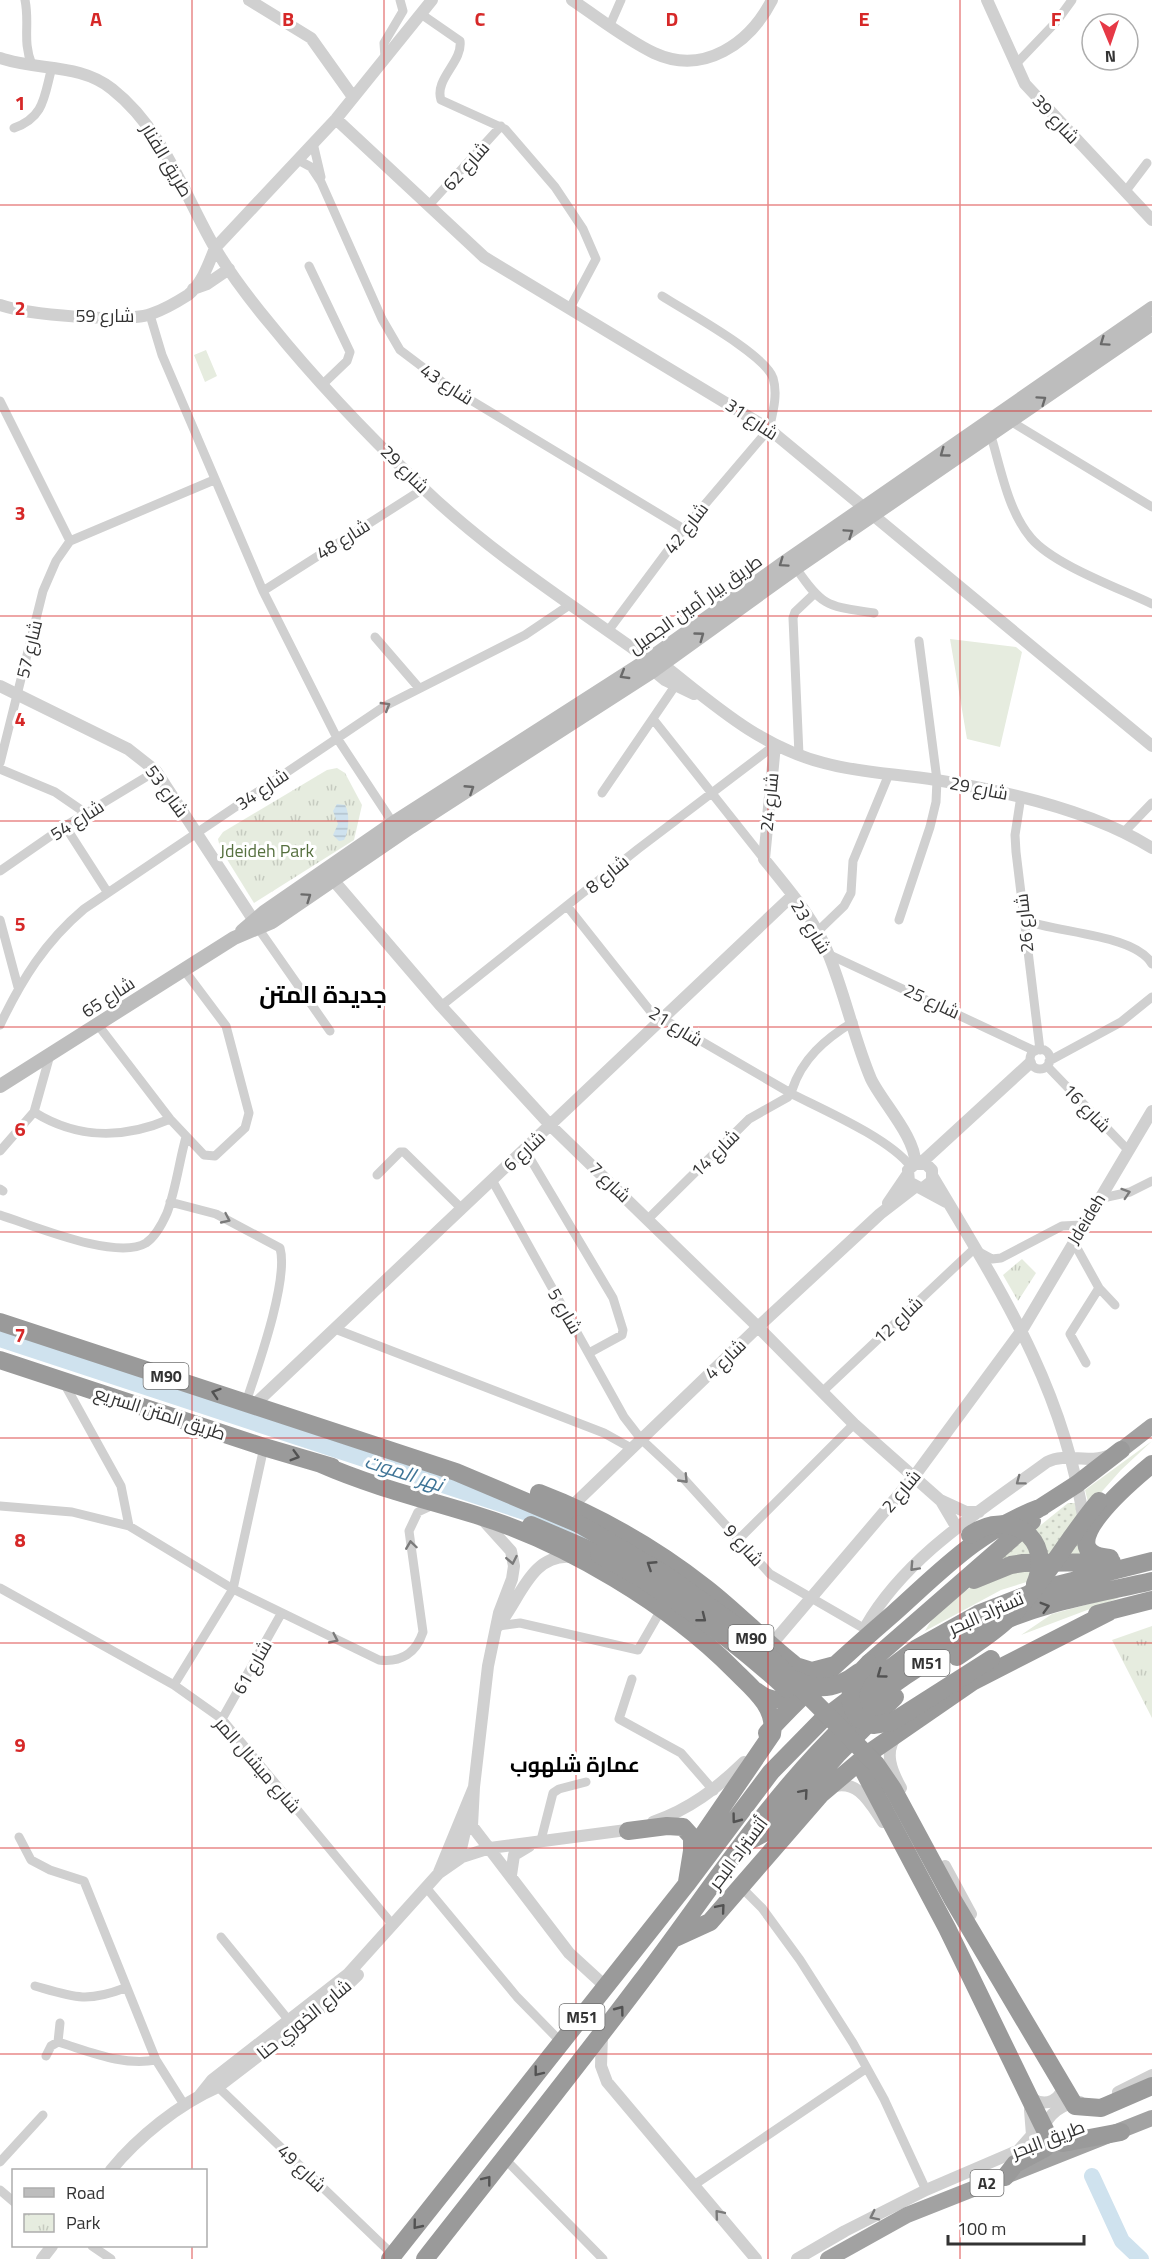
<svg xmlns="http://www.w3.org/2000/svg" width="1152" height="2259" font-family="'Titillium Web',Cairo,sans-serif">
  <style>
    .grass { fill: #e6ecdf }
    .park { fill: url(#park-tufts) }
    .garden { fill: url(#garden-dots) }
    .water { fill: url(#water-rules) }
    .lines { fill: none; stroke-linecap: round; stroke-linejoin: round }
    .river { stroke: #cfe2ee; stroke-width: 16 }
    .minor { stroke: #d0d0d0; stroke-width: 9 }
    .tertiary { stroke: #d0d0d0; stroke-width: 12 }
    .secondary { stroke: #bdbdbd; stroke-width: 14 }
    .trunk { stroke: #a2a2a2; stroke-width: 16 }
    .motorway { stroke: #9a9a9a; stroke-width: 18 }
    .motorway-bridge { stroke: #9a9a9a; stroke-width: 18 }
    .oneway { stroke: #6a6a6a }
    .oneway2 { stroke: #7a7a7a }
    .oneway3 { stroke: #525252 }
    .grid { fill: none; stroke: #d62828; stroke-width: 1.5; stroke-opacity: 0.55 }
    .labels { text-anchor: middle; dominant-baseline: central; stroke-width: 6; stroke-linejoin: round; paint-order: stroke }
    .shield { fill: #fff; stroke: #707070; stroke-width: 1.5 }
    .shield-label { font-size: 16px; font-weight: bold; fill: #333 }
    .street-label { font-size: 18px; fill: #333; stroke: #fff }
    .park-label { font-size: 18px; fill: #56703f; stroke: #fff }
    .water-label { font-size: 20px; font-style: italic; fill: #3f7597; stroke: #fff }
    .quarter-label { font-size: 21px; font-weight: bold; fill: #000; stroke: #fff }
    .district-label { font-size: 24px; font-weight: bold; fill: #000; stroke: #fff }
    .grid-label { font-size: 20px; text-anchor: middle; font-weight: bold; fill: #d62828; stroke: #fff; stroke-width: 6; stroke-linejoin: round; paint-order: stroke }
  </style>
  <defs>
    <pattern id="park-tufts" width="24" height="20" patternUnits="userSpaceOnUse" patternTransform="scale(1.5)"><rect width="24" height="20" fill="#e6ecdf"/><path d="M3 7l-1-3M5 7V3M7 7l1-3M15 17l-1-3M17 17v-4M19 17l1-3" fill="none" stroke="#c6cbc0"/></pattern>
    <pattern id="garden-dots" width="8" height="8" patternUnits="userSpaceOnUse" patternTransform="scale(1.5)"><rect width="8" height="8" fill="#e6ecdf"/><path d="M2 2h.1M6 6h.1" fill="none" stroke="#c6cbc0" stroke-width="1.8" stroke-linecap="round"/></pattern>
    <pattern id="water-rules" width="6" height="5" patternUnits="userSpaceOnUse" patternTransform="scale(1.5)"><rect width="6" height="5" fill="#cfe2ee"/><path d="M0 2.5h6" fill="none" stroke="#b2c2cd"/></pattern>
  </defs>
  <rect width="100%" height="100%" fill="#fff"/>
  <path class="grass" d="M206,350L217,376L205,382L194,355Z
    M950,639L1016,647L1022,652L1000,747L967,739Z
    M1152,1441L1121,1470L1089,1506L1085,1490Z
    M1027,1566L1033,1580L1001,1590L925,1631C947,1591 987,1579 1027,1566Z
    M1111,1598H1119L1021,1635L1052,1614Z"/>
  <path class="park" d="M337,768L345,773L362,805L354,840L254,903L220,848L218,839L223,832L327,770Z
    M1022,1259L1036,1273L1018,1301L1003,1275Z
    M1152,1626V1718L1112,1640Z"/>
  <path class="garden" d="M1068,1503H1075L1086,1554L984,1571Z"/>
  <path class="water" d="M337,804L345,805C350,813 349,832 344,840L339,841L333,835L338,824L333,811Z"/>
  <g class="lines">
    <path class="river" d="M0,1339L558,1523L599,1547
      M1092,2176L1122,2241L1141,2259"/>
    <path class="minor" d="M25,0C30,24 22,41 32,65
      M421,14L460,41C463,62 434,79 441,100L505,129L555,187L583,229L596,259L570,308
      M610,25L621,0
      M385,58L384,43L403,11L400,0
      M1015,65L1056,22L1072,0
      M14,128C45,117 44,96 52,67
      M313,143L321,177
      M298,160L311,167L321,182L382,319L400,350L449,387L684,529
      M1125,192L1147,163
      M429,205L501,126
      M309,266L350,352L347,361L323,384
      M150,315L162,355L263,591L337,738L393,823
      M0,401L70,541
      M1012,422L1152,507
      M991,436C1001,469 1008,511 1031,538C1054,565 1119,588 1152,604
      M796,568C823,608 828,606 874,613
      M263,591L423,489
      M608,631L684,529L769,429C773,412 778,394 773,378C765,354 685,311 662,296
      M375,637L419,688
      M653,719L764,859
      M799,755L793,618L795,612L814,594
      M0,763L43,591L56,561L70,541L214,480
      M0,769L55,792L87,814
      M602,793L675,686
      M1021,796L1015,835L1016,852L1040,1050
      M65,826L108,893
      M1124,832L1152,803
      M0,871L65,826L156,771
      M567,906L651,1012L787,1091
      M0,920L18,987
      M899,920L930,827L936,802L937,780L919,641
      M1024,920C1056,933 1135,934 1152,964
      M258,928L330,1031
      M817,932L844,906L851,893L853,861L889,774
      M828,954L1035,1051
      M441,1006L638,849L775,745
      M0,1025C22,979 45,942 84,909L385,706L525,635L571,604
      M98,1025L170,1119L204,1155L215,1156L245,1128L249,1113L226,1026L184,970
      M1030 1059a10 10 0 1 1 20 0a10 10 0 1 1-20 0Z
      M1049,1061L1121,1022L1152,997
      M1047,1066L1127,1149
      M792,1090C802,1059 825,1039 853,1022
      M794,1095C826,1111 890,1139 911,1167
      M34,1112C77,1139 124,1139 170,1119
      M525,1150L613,1298L623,1330L622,1335L589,1353
      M0,1151L34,1112L50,1055
      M377,1175L400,1152H404L462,1209
      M492,1180L624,1417L641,1439L684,1479L770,1574L865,1629
      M0,1189L3,1191
      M1098,1199L1130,1192L1152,1181
      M170,1202L216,1214L280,1248C289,1280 257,1369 246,1402
      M0,1215C32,1225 116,1261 146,1243C155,1237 163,1222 167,1213C176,1189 179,1162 186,1137
      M648,1219L749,1119L788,1097
      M1073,1241L1099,1288L1115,1305
      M979,1252L992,1259L1001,1258L1062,1226L1082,1225
      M335,1329L604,1433L631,1448
      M1086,1363L1070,1334L1099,1288
      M64,1383L121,1486L129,1526
      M822,1392L975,1248
      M0,1506L72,1512L129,1526L233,1589L379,1660C401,1663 416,1653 423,1632L409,1531L418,1512L433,1505
      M739,1539L854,1424
      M0,1588L174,1685L222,1719L392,1924
      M498,1626L520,1623L638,1650L661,1610
      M632,1679L619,1719L681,1753L714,1791
      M174,1685L233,1589L264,1447
      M222,1719L281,1614
      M19,1837L31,1860L50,1870L84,1881L156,2060L185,2106
      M541,1840L553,1793L559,1789L586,1782
      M740,1886L762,1908L800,1960L853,2043L884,2099L926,2190
      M429,1891L517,1997L562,2043
      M221,1937L291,2023
      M35,1986C73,1997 86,2003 125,1988
      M58,2042L60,2023
      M46,2056L51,2046L58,2042C91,2052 122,2066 156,2060
      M215,2084L393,2255
      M504,2158L603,2259
      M0,2162L43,2115
      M694,2185L867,2068
      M0,2190L14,2202
      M92,2246L111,2259"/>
    <path class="tertiary" d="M249,0L311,38L353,97
      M572,0C599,18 625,39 654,53C704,76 750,43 772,0
      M987,0L1025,84L1152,220
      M0,58C37,71 80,63 112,89C164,130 183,193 215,248C231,275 251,301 271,325C317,382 370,437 422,487C486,549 563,599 635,650L642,649L648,653C704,695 753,745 824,763C860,773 899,774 936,780C1005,791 1093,811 1152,848
      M336,119L484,257L769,429L1152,746
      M193,289L207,284L229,269
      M0,305C27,315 124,323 151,314C163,310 177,302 188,295C202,284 209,263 215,248L336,119L432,0
      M648,666L665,680L694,694
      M0,686L128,749L156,771L258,927
      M775,745L764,859C787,888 814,918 828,953C845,994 854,1039 871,1079C882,1102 917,1139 915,1164
      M328,874L441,1006L551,1126L758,1327L854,1424L940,1500L966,1512H979
      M921,1163L1030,1063
      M933,1177C1001,1291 1064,1388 1084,1522
      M923,1188L932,1181V1170L926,1164H915L908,1170L909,1182L946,1202
      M888,1203L907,1175
      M254,1405L793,895
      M941,1501L957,1528
      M572,1506L758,1327L880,1214L915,1187
      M483,1520L511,1551L514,1566L512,1579L499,1613L488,1666L474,1787L472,1826L569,1953L605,1986
      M498,1626C520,1600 531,1553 571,1557
      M866,1626C906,1556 983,1509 1047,1462C1066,1452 1087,1464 1107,1456
      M771,1645L913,1478L1022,1330L1152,1111
      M897,1735C883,1752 892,1772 901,1788
      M831,1787C858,1778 870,1803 883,1822
      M653,1822C690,1809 716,1789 744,1762
      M454,1860L461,1849L468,1818
      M945,1866L971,1914
      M439,1872L474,1787
      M511,1875L514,1855L529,1846
      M602,2034L601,2066L607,2082L756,2259
      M1118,2092L1152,2075
      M200,2095L212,2080L348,1974L439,1873L462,1857L490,1848L634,1829
      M1031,2098C1046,2108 1062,2100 1064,2083
      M1042,2131C1048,2114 1062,2103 1080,2102
      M1017,2152L1032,2135L1030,2110
      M111,2170C138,2137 179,2104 218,2087L333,1999L358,1975
      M42,2259L52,2246
      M797,2259L845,2231L926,2190L1024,2148"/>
    <path class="secondary" d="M242,931L264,912L393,823L652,657L782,564L1152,308
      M0,1086L234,938L272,922L411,827L653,671L796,568L1152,324"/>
    <path class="trunk" d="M1121,1450L1152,1426
      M828,2259L907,2215L1152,2118"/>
    <path class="motorway" d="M0,1322L456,1472L579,1524
      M0,1360L264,1447L332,1467
      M321,1464C371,1486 424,1499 476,1515C565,1542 670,1605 735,1671C752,1688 777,1707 772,1734L692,1851L687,1882
      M539,1493C599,1516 655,1548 706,1588C737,1612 765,1642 796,1666L812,1671L835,1665
      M1032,1513L1077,1484L1121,1450
      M531,1525L599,1554
      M1110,1558C1044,1553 1135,1478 1152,1464
      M974,1580L1011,1565L1023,1563L1112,1562
      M1097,1614L1152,1600
      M869,1663L1032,1521
      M756,1691C768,1700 779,1704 791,1692L794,1677
      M767,1733C806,1690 850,1651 894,1613C942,1570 979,1530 1042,1507
      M860,1764L947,1928L1048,2136L1045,2148L1015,2164L1005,2177
      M628,1831L667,1826L683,1827L692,1837V1851
      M749,1841L772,1829L837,1755L895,1697
      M675,1938L710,1922L821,1794L872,1751L972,1682L1109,1612
      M1048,2136L1063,2143L1121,2132
      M390,2259L686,1885L771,1772L822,1720L917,1648L978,1614L1045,1588L1152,1561
      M425,2259C497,2167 570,2076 640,1983C707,1895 768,1798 848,1722C887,1684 937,1654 984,1630C1036,1603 1096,1594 1152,1581"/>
    <path class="motorway-bridge" d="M579,1524L666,1575L745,1632L876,1764L893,1789L953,1900L1075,2106L1101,2108L1152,2086
      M970,1535C1009,1507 1055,1538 1035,1584
      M599,1554C667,1591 729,1636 787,1689
      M957,1657C974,1645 994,1633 1009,1618C1044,1583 1067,1539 1099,1501
      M869,1663C853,1678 842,1699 859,1719L873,1725L892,1722L991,1659
      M797,1680C819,1693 840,1687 859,1672"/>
  </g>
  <defs><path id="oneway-chevron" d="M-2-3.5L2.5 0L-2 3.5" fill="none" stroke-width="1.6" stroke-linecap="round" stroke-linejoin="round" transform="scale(1.5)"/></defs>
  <g class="oneway">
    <use href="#oneway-chevron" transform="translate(1104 342) rotate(145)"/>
    <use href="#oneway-chevron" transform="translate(1042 400) rotate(-35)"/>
    <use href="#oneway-chevron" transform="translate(944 453) rotate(144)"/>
    <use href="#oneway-chevron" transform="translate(849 533) rotate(-34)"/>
    <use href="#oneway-chevron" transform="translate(783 563) rotate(145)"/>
    <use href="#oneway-chevron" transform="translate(700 636) rotate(-36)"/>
    <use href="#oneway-chevron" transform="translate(624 675) rotate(149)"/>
    <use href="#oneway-chevron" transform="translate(470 789) rotate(-33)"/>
    <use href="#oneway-chevron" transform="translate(307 897) rotate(-35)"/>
  </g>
  <g class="oneway2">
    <use href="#oneway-chevron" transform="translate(386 706) rotate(-31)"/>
    <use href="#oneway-chevron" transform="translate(1126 1193) rotate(-18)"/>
    <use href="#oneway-chevron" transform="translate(226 1219) rotate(25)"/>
    <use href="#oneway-chevron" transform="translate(684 1479) rotate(46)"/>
    <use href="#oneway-chevron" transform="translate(1020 1481) rotate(143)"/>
    <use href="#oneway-chevron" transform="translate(411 1545) rotate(-98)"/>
    <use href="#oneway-chevron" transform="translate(512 1560) rotate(79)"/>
    <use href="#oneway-chevron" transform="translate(914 1567) rotate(133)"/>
    <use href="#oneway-chevron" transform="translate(334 1639) rotate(25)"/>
    <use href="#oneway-chevron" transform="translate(719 2214) rotate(-130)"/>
    <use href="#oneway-chevron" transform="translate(874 2216) rotate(154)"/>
  </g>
  <g class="oneway3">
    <use href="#oneway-chevron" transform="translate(216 1393) rotate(-162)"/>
    <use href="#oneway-chevron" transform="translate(295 1456) rotate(16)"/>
    <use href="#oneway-chevron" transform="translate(651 1565) rotate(-147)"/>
    <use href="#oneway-chevron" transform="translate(1045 1607) rotate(-16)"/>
    <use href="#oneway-chevron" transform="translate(702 1618) rotate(38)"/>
    <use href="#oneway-chevron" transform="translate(881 1674) rotate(144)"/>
    <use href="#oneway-chevron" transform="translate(804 1793) rotate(-49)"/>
    <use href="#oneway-chevron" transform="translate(736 1819) rotate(127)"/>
    <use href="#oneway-chevron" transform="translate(721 1908) rotate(-50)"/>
    <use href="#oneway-chevron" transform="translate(620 2010) rotate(-53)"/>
    <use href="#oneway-chevron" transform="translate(538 2072) rotate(128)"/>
    <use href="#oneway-chevron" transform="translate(487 2180) rotate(-52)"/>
    <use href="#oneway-chevron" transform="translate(417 2225) rotate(129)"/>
  </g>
  <path class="grid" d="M192,0V2170M384,0V2259M576,0V2259M768,0V2259M960,0V2259M0,205H1152M0,411H1152M0,616H1152M0,821H1152M0,1027H1152M0,1232H1152M0,1438H1152M0,1643H1152M0,1848H1152M0,2054H1152M192,2246V2259"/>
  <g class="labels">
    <g class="shield">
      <rect x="143.5" y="1363" width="45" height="26" rx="4.5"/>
      <rect x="728.5" y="1625" width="45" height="26" rx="4.5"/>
      <rect x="904.5" y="1650" width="45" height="26" rx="4.5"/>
      <rect x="559.5" y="2004" width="45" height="26" rx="4.5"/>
      <rect x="970.5" y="2170" width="33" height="26" rx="4.5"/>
    </g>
    <g class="shield-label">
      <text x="166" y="1376">M90</text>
      <text x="751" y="1638">M90</text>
      <text x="927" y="1663">M51</text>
      <text x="582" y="2017">M51</text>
      <text x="987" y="2183">A2</text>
    </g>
    <g class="street-label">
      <text transform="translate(1056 119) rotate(47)">شارع 39</text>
      <text transform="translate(167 160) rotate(59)">طريق الفنار</text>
      <text transform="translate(466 166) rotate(-48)">شارع 62</text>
      <text x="105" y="315">شارع 59</text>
      <text transform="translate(447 384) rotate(33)">شارع 43</text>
      <text transform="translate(752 419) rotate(34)">شارع 31</text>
      <text transform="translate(405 469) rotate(45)">شارع 29</text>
      <text transform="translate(686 528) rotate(-52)">شارع 42</text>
      <text transform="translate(343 539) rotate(-32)">شارع 48</text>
      <text transform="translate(695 604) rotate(-35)">طريق بيار أمين الجميل</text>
      <text transform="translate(29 649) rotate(-76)">شارع 57</text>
      <text transform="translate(979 788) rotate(11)">شارع 29</text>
      <text transform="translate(262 789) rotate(-34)">شارع 34</text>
      <text transform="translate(167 791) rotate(54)">شارع 53</text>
      <text transform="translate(769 802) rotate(-84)">شارع 24</text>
      <text transform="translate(77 820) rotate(-32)">شارع 54</text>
      <text transform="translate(607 874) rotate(-39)">شارع 8</text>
      <text transform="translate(1024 923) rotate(-96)">شارع 26</text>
      <text transform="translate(811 927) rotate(59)">شارع 23</text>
      <text transform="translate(108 997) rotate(-33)">شارع 65</text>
      <text transform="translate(932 1001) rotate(25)">شارع 25</text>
      <text transform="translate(676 1026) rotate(32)">شارع 21</text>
      <text transform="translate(1087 1108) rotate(46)">شارع 16</text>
      <text transform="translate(524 1151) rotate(-43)">شارع 6</text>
      <text transform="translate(715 1153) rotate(-44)">شارع 14</text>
      <text transform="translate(610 1182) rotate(44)">شارع 7</text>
      <text transform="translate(1086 1219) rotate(-59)">Jdeideh</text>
      <text transform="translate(565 1311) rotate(60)">شارع 5</text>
      <text transform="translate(898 1320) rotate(-43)">شارع 12</text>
      <text transform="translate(725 1359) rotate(-44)">شارع 4</text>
      <text transform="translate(160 1413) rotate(18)">طريق المتن السريع</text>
      <text transform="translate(901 1491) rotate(-50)">شارع 2</text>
      <text transform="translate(744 1545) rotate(48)">شارع 9</text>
      <text transform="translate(986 1613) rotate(-24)">تستراد البحر</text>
      <text transform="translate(252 1667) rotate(-60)">شارع 61</text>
      <text transform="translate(258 1765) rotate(49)">شارع ميشال المر</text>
      <text transform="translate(738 1853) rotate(-53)">أتستراد البحر</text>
      <text transform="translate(304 2019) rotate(-39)">شارع الخوري حنا</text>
      <text transform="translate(1048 2139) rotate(-21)">طريق البحر</text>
      <text transform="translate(302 2168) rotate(44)">شارع 49</text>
    </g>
    <g class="park-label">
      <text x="267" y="850">Jdeideh Park</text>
    </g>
    <g class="water-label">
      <text transform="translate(404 1472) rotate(18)">نهر الموت</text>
    </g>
    <g class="quarter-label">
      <text x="575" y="1764">عمارة شلهوب</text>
    </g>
    <g class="district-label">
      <text x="323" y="994">جديدة المتن</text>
    </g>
  </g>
  <g class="grid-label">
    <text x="96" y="26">A</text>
    <text x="288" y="26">B</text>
    <text x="480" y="26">C</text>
    <text x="672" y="26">D</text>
    <text x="864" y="26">E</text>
    <text x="1056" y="26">F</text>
    <text x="20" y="110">1</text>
    <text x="20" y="315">2</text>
    <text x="20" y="520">3</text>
    <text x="20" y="726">4</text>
    <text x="20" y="931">5</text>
    <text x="20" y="1136">6</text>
    <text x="20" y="1342">7</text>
    <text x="20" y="1547">8</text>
    <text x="20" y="1752">9</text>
  </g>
  <rect x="12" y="2169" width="195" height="78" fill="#ffffff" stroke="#adadad" stroke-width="1.5"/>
  <rect x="24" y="2188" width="30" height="9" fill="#bdbdbd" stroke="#adadad" stroke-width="1.5"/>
  <text x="66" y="2199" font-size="18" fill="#333333">Road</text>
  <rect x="24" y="2214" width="30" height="18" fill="url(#park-tufts)" stroke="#adadad" stroke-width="1.5"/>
  <text x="66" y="2229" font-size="18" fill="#333333">Park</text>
  <g transform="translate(1110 42) rotate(178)"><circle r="28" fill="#ffffff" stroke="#adadad" stroke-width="1.5"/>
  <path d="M0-4.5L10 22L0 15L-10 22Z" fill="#e63946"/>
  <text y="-9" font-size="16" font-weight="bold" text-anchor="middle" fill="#333333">N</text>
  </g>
  <path d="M948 2235v9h136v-9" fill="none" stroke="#333333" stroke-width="3"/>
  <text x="957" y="2235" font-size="18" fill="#333333" stroke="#ffffff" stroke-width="4.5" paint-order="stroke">100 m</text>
</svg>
